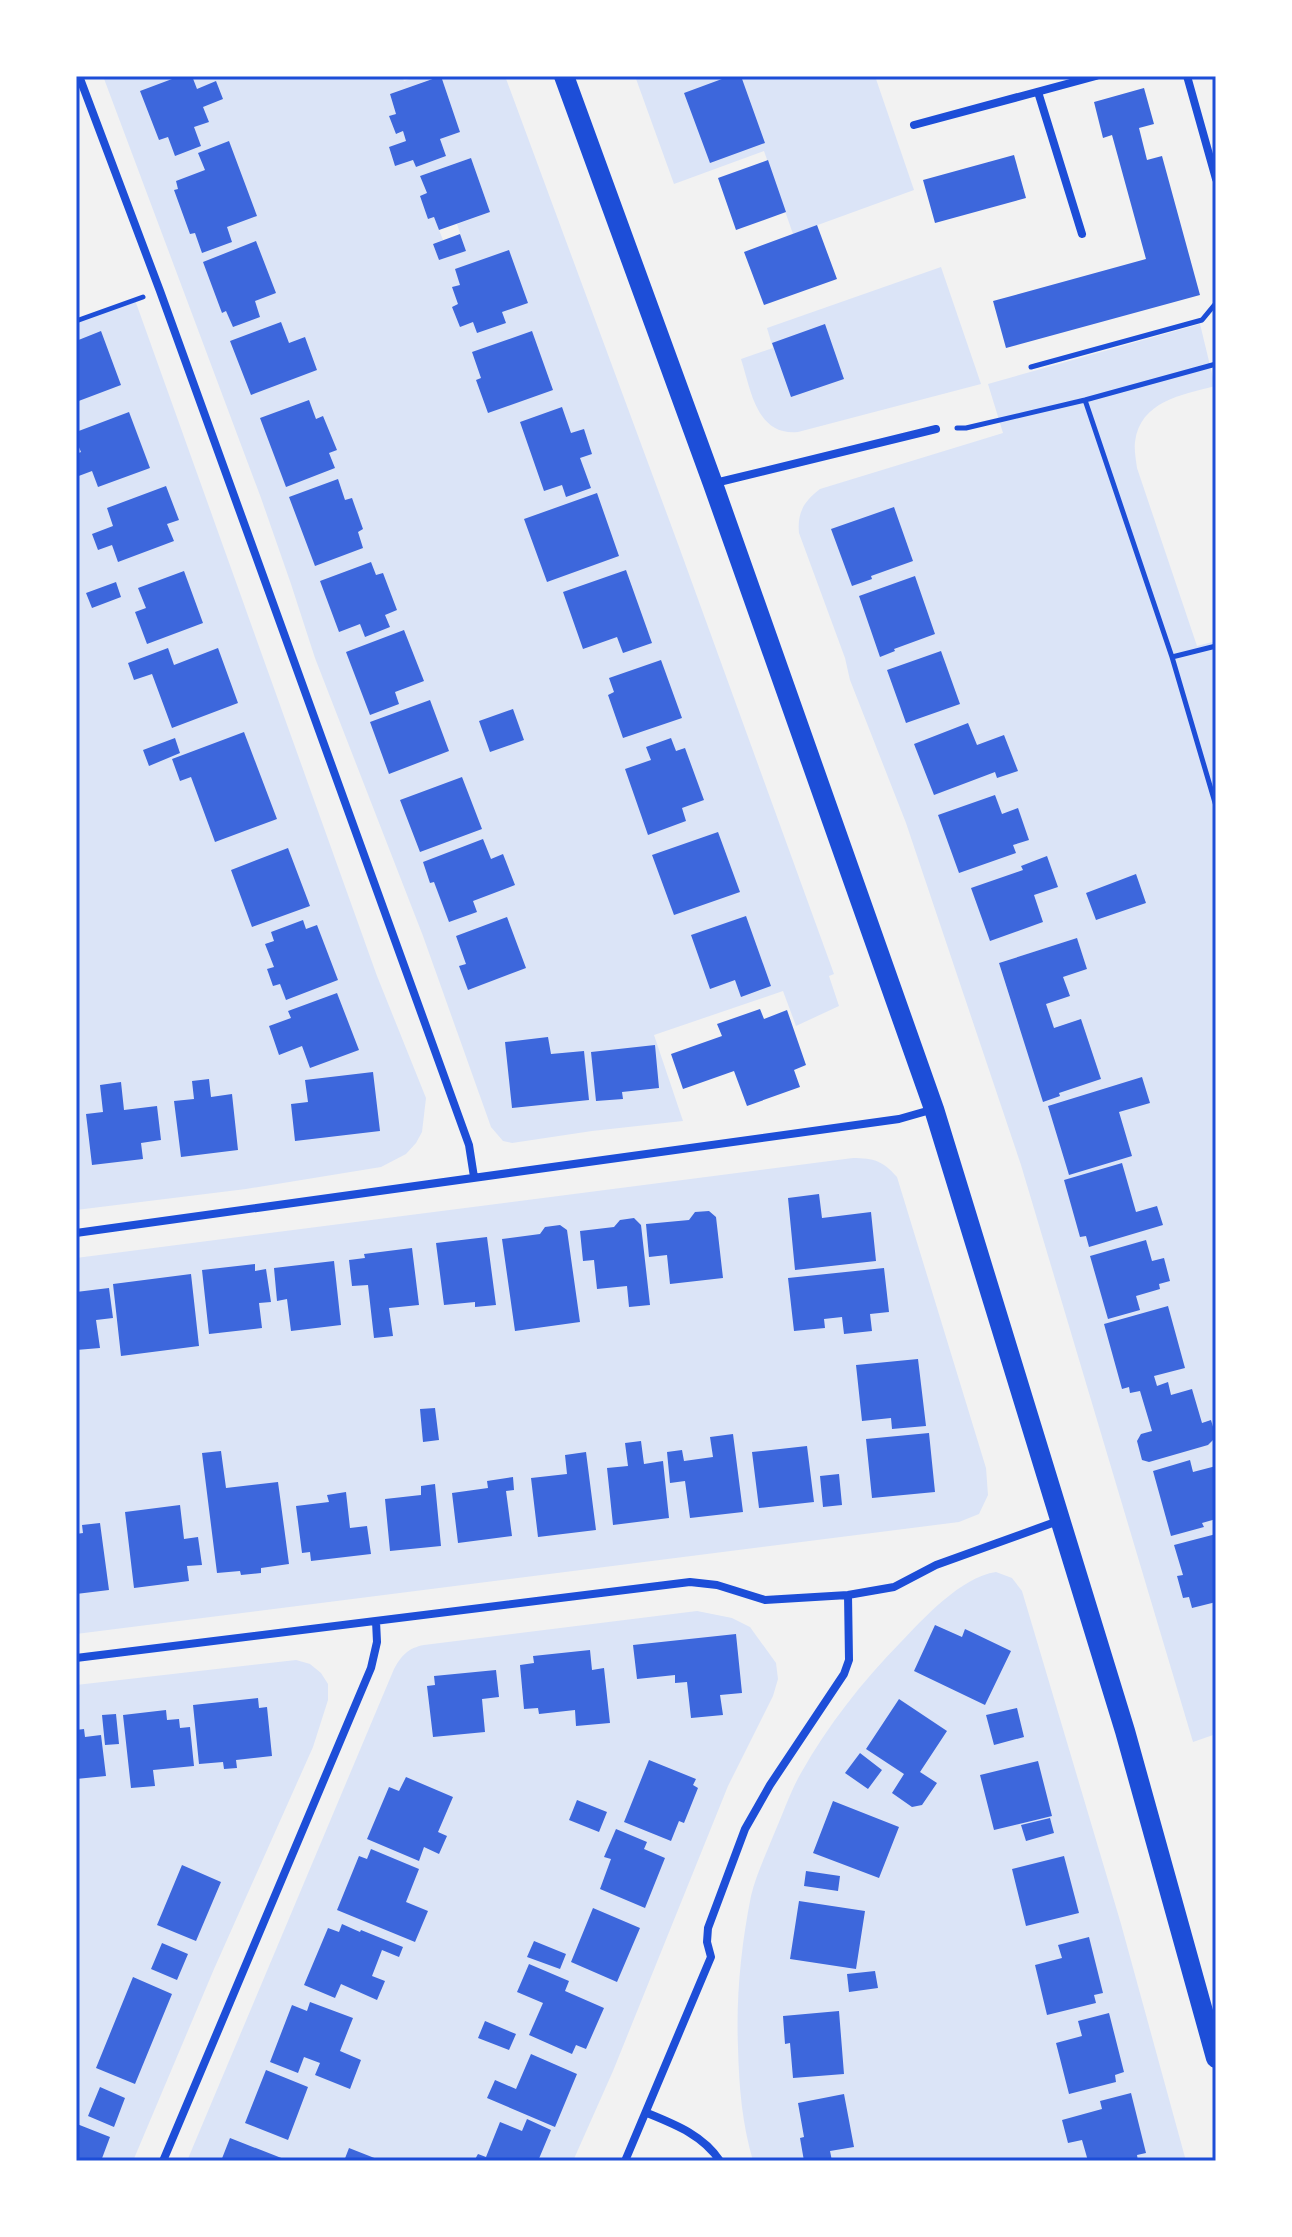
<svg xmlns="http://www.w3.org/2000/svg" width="1292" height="2237" font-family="'IBM Plex Serif',serif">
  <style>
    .green { fill: #dbe4f7; fill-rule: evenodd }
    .building { fill: #3d67dc }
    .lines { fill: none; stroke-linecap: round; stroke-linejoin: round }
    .path { stroke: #1d4ed8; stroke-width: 5 }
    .minor { stroke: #1d4ed8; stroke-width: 8 }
    .primary { stroke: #1d4ed8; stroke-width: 20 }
    .neatline { fill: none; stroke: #1d4ed8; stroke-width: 3 }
  </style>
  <rect width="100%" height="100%" fill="#f2f2f2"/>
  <path class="green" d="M103,76H402L404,81L418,76H440L390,94L396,114L390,116L397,134L403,131L406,141L389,148L395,166L413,160L416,167L446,156L440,139L460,132L441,76H505L678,544L834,974L829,976L839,1006L796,1026L783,991L654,1035L683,1121L592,1131L512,1143L503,1141L491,1127L423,936L315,658L291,584L261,498ZM471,158L490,212L457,224L466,251L439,260L433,244L443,240L434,217L428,219L427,193L420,176Z
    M635,76H875L914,190L793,234L764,151L674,184Z
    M941,267L981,384L798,432C756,436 751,390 741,359L773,348L767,328Z
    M135,300L377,976L426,1098L422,1132L416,1143L406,1154L381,1167L246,1189L76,1210V321Z
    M1200,324L1215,386C1182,395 1140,401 1135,442C1134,450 1136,460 1137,468L1197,646L1216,641V1734L1193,1742L1021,1165L906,823L850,680L845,658L799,533C797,513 804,501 820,489L1003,433L988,384ZM1077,938L1087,969L1063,977L1046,1004L1050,1018L1019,1027L999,963Z
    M853,1158C874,1158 883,1161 897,1177L986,1468L988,1495L979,1514L959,1522L76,1634V1258Z
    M996,1572L1012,1578L1022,1591L1121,1924L1186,2161H753C742,2123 739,2087 738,2047C736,1997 741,1946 751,1896C756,1875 766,1854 774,1834C783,1814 790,1792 801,1773C828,1725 862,1682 900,1643C924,1618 961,1577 996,1572Z
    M697,1611L732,1618L750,1627L776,1663L778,1679L773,1696L728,1786L613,2071L573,2161H187L394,1669C402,1655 408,1648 424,1645Z
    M296,1660L310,1664L321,1673L328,1684V1700L313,1747L214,1969L133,2161H76V1685Z"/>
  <path class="building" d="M180,76H192L197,89L216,81L223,99L203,107L209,122L194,127L201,146L175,156L168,137L159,140L140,91Z
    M441,76L460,132L440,139L446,156L416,167L413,160L395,166L389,147L406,141L403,131L396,134L389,116L396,114L390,94Z
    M730,76H741L765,143L710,163L684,93Z
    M1144,88L1154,124L1139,128L1147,160L1162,156L1200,295L1006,348L993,301L1146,259L1112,135L1103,138L1094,102Z
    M229,141L257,216L227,227L232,242L202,253L195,233L190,234L174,190L178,189L176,181L205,170L198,153Z
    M1014,155L1026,198L935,223L923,180Z
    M471,158L490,212L439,230L434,217L428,219L420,196L427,193L420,176Z
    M768,160L786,212L736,230L718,178Z
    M817,225L837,279L764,305L744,252Z
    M460,234L466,251L439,260L433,244Z
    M256,241L276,293L255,301L260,317L233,327L226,311L222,313L203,262Z
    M509,250L528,303L502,312L506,323L477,333L473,322L460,327L452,307L458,304L452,287L460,285L455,269Z
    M281,322L289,343L305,337L317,370L251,395L230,341Z
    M825,324L844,379L791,397L772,343Z
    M101,331L121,385L76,402V341Z
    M532,331L553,390L488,413L476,380L481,378L472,352Z
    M309,400L316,419L323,416L337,450L329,453L335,468L286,487L260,418Z
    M562,407L571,433L584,429L592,454L580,458L591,488L566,497L562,485L544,491L520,422Z
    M129,412L150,468L98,487L92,471L76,477V454L81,452L76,440V432Z
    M338,479L345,500L352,498L363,529L358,532L363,548L315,566L289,497Z
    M166,486L179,520L167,524L174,541L118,562L112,545L98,550L92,534L113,526L107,508Z
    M597,493L619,556L547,582L524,519Z
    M894,507L913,561L871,576L872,579L852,586L831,529Z
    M371,562L376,575L383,573L397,610L385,615L390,627L365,637L360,624L339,632L320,581Z
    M626,570L652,643L623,653L617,637L583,649L563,592Z
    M184,571L203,623L147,644L135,612L146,608L138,588Z
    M915,576L935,634L894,649L895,651L880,657L859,596Z
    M116,582L121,597L92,608L86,593Z
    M404,630L424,681L395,692L399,704L370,715L346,652Z
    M168,648L174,665L218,648L238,703L172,728L152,674L134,680L128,663Z
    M941,651L960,704L906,723L887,670Z
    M661,660L682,718L623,738L608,695L614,692L609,678Z
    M430,700L449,751L389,774L370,722Z
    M513,709L524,740L490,752L479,721Z
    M968,723L977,745L1004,735L1018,771L997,778L995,772L934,795L914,744Z
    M244,732L277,819L215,842L191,777L180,781L172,759Z
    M175,738L180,753L149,766L143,750Z
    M671,738L676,751L685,748L704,800L682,808L686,821L648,835L625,769L651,760L646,747Z
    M462,777L482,829L420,852L400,800Z
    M995,795L1002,814L1018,808L1029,840L1013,845L1016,853L959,873L938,815Z
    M718,832L740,892L674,915L652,855Z
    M483,839L491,859L503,854L515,885L473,901L477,912L449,922L434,882L430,883L423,862Z
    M288,848L310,906L252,927L231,870Z
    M1047,856L1058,887L1034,895L1043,922L990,941L971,888L1023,870L1021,866Z
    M1136,874L1146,903L1096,920L1086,893Z
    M746,916L771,986L741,997L735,980L710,989L691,935Z
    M507,917L526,968L468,990L459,966L466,964L456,936Z
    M303,920L306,929L317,925L338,980L286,1000L280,984L273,986L267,969L274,967L265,944L274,941L271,932Z
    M1077,938L1087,969L1063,977L1070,996L1046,1004L1054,1028L1081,1019L1101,1079L1059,1093L1060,1096L1043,1102L999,963Z
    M337,993L359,1050L310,1068L302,1046L279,1055L269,1026L291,1018L288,1011Z
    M760,1009L764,1019L787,1010L806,1065L794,1070L800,1087L747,1106L734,1071L683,1089L671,1054L722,1036L717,1024Z
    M548,1037L551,1054L584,1051L589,1100L512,1108L505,1042Z
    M655,1045L659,1088L622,1092L623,1099L596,1101L591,1052Z
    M373,1072L380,1131L295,1141L291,1104L308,1102L305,1080Z
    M1142,1077L1150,1103L1119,1112L1132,1156L1069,1175L1048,1106Z
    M209,1079L211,1097L232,1094L238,1150L181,1157L174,1101L194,1099L192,1081Z
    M121,1082L124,1110L157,1106L161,1140L141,1143L143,1159L92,1165L86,1114L103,1112L100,1085Z
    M1122,1163L1136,1212L1157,1206L1163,1225L1089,1247L1086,1236L1080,1237L1064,1180Z
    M819,1194L822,1218L871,1212L876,1261L795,1270L788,1198Z
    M709,1211L716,1217L723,1278L670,1284L667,1255L649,1257L646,1224L689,1220L695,1212Z
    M634,1218L641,1225L650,1305L629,1307L627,1286L597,1289L594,1260L583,1261L580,1231L614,1227L620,1220Z
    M560,1225L567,1230L580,1322L515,1331L502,1239L540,1234L545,1227Z
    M487,1237L496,1305L475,1307V1302L444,1305L436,1243Z
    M1146,1240L1152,1261L1164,1258L1170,1281L1159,1284L1160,1289L1136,1296L1140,1310L1108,1319L1090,1256Z
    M412,1248L419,1305L389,1308L393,1336L374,1338L368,1285L352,1286L349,1260L365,1258L364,1254Z
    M334,1261L341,1325L291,1331L287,1299L277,1301L274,1268Z
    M255,1264V1271L266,1269L271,1302L259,1303L262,1328L209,1334L202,1270Z
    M884,1268L889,1312L870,1314L872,1331L844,1334L842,1317L824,1319L825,1328L794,1331L788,1278Z
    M191,1274L199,1346L121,1356L113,1284Z
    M109,1288L113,1318L96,1320L100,1348L76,1350V1292Z
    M1168,1306L1185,1368L1154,1376L1157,1386L1168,1382L1171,1395L1192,1389L1202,1423L1211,1420L1216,1437L1208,1445L1149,1462L1142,1460L1137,1441L1141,1434L1152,1431L1140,1391L1130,1393L1129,1387L1122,1389L1104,1324Z
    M918,1359L926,1426L892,1429L891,1418L862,1421L856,1365Z
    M435,1408L439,1440L423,1442L420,1409Z
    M929,1433L935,1492L872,1498L866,1439Z
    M733,1434L743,1512L690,1518L685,1481L670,1483L667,1452L682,1450L684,1461L713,1457L710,1437Z
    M641,1441L644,1464L663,1461L669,1518L613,1525L607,1468L628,1466L625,1443Z
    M807,1446L814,1502L759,1508L752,1452Z
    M221,1451L226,1488L278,1482L289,1564L261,1568V1573L241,1575L240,1571L217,1573L202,1453Z
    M586,1452L596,1530L538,1537L531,1478L567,1474L565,1455Z
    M1190,1460L1193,1472L1216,1466V1519L1202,1523L1204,1527L1171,1536L1153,1471Z
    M839,1474L842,1505L823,1507L820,1476Z
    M513,1477L514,1490L506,1491L512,1536L458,1543L452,1493L488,1488L487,1481Z
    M435,1484L441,1546L390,1551L385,1499L421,1495V1486Z
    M346,1492L350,1528L367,1526L371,1554L311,1561L310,1552L302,1553L296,1506L329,1502L327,1495Z
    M180,1505L184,1539L198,1537L202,1565L187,1566L189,1581L134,1588L125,1512Z
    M100,1523L109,1590L76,1594V1534L83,1533L82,1525Z
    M1216,1534V1602L1192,1608L1189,1597L1183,1598L1177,1576L1183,1575L1174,1545Z
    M935,1625L962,1637L965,1629L1011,1651L985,1705L914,1671Z
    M736,1634L742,1693L720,1695L723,1715L691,1718L687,1682L675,1683V1675L637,1679L633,1645Z
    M590,1650L592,1670L604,1668L610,1723L576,1726L575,1710L539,1714L538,1708L524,1709L520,1665L534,1663L533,1656Z
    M496,1670L499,1697L482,1699L485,1732L433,1737L427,1686L435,1685L434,1676Z
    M258,1698L259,1708L267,1707L272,1756L236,1760L237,1768L224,1769L223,1762L199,1764L193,1705Z
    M899,1699L947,1731L920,1772L937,1783L922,1805L912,1807L892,1793L904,1774L866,1749Z
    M1017,1708L1024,1737L994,1745L986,1715Z
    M166,1710L167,1720L179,1719L180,1728L190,1727L194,1766L153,1770L155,1786L131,1788L123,1715Z
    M116,1714L119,1744L105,1745L102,1715Z
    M84,1729L85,1737L101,1735L106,1776L76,1779V1730Z
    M860,1753L882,1770L868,1789L845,1773Z
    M649,1760L696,1779L693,1785L698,1788L684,1823L679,1821L671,1841L624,1822Z
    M1038,1761L1052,1816L994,1830L980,1775Z
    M406,1777L453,1797L438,1832L447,1836L439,1854L424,1847L419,1861L367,1839L389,1787L399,1791Z
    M577,1800L607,1812L599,1832L569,1820Z
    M833,1801L899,1827L879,1878L813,1853Z
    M1050,1818L1054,1833L1026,1841L1021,1825Z
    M616,1829L647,1842L644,1849L665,1858L645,1908L600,1889L611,1859L604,1857Z
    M371,1849L419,1869L406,1902L428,1911L415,1942L337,1910L359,1856L367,1859Z
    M1064,1856L1079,1913L1026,1926L1012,1869Z
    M182,1865L221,1882L196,1941L157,1925Z
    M806,1871L840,1876L838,1891L804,1886Z
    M799,1901L865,1911L856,1969L790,1959Z
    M593,1908L640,1928L617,1982L571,1962Z
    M342,1924L360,1932L361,1930L403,1947L399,1957L382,1950L372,1976L385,1981L377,2000L341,1984L335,1998L304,1985L328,1928L339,1932Z
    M1089,1937L1103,1993L1094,1995L1096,2003L1047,2015L1035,1965L1062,1958L1058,1945Z
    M534,1941L566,1954L560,1969L527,1957Z
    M162,1943L188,1954L177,1980L151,1969Z
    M529,1964L569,1981L565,1991L604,2008L586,2049L576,2045L572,2054L529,2035L543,2003L517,1992Z
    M875,1971L878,1988L849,1992L847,1974Z
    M133,1977L172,1994L135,2084L96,2068Z
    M310,2002L353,2018L340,2051L361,2060L350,2089L315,2075L320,2063L304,2057L298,2073L270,2062L292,2005L307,2011Z
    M839,2011L844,2074L793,2078L790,2043L785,2044L783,2016Z
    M1109,2013L1124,2072L1115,2075L1116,2082L1069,2094L1056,2043L1082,2036L1078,2021Z
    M485,2021L516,2034L509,2050L478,2038Z
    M531,2054L577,2074L555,2127L487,2098L495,2080L516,2089Z
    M266,2070L308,2087L288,2140L245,2123Z
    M100,2087L125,2098L114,2127L88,2116Z
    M1131,2093L1146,2153L1137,2155L1138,2161H1088L1082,2140L1068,2143L1062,2120L1102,2109L1100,2101Z
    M844,2094L854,2147L830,2151L832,2161H804L800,2138L804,2137L798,2103Z
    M527,2119L551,2130L538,2161H474L478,2154L486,2157L500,2122L522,2131Z
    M77,2124L110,2137L101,2161H76Z
    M230,2138L289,2161H221Z
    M349,2148L382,2161H344Z"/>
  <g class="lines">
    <path class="path" d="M76,321L143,297
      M1031,367L1202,320L1216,303
      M1085,400L1172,657L1216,806
      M957,428H966L1085,400L1216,364
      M1172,657L1216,646"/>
    <path class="minor" d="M79,76L160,291L469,1145L474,1177
      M1187,76L1216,179
      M1038,92L1082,234
      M914,125L1096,76
      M715,483L936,429
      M76,1233L899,1119L934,1109
      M76,1658L690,1582L717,1585L765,1600L848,1595L894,1587L936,1565L1058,1521
      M647,2113C674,2124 703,2135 720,2161
      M163,2161L371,1668L377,1642L376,1621
      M625,2161L711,1957L707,1942L708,1928L745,1829L770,1785L844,1674L849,1660L848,1595"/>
    <path class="primary" d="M564,76L713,484L934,1109L1125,1731L1216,2058"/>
  </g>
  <rect width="1292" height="2237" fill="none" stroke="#ffffff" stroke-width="156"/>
  <rect x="78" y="78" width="1136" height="2081" class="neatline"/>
</svg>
